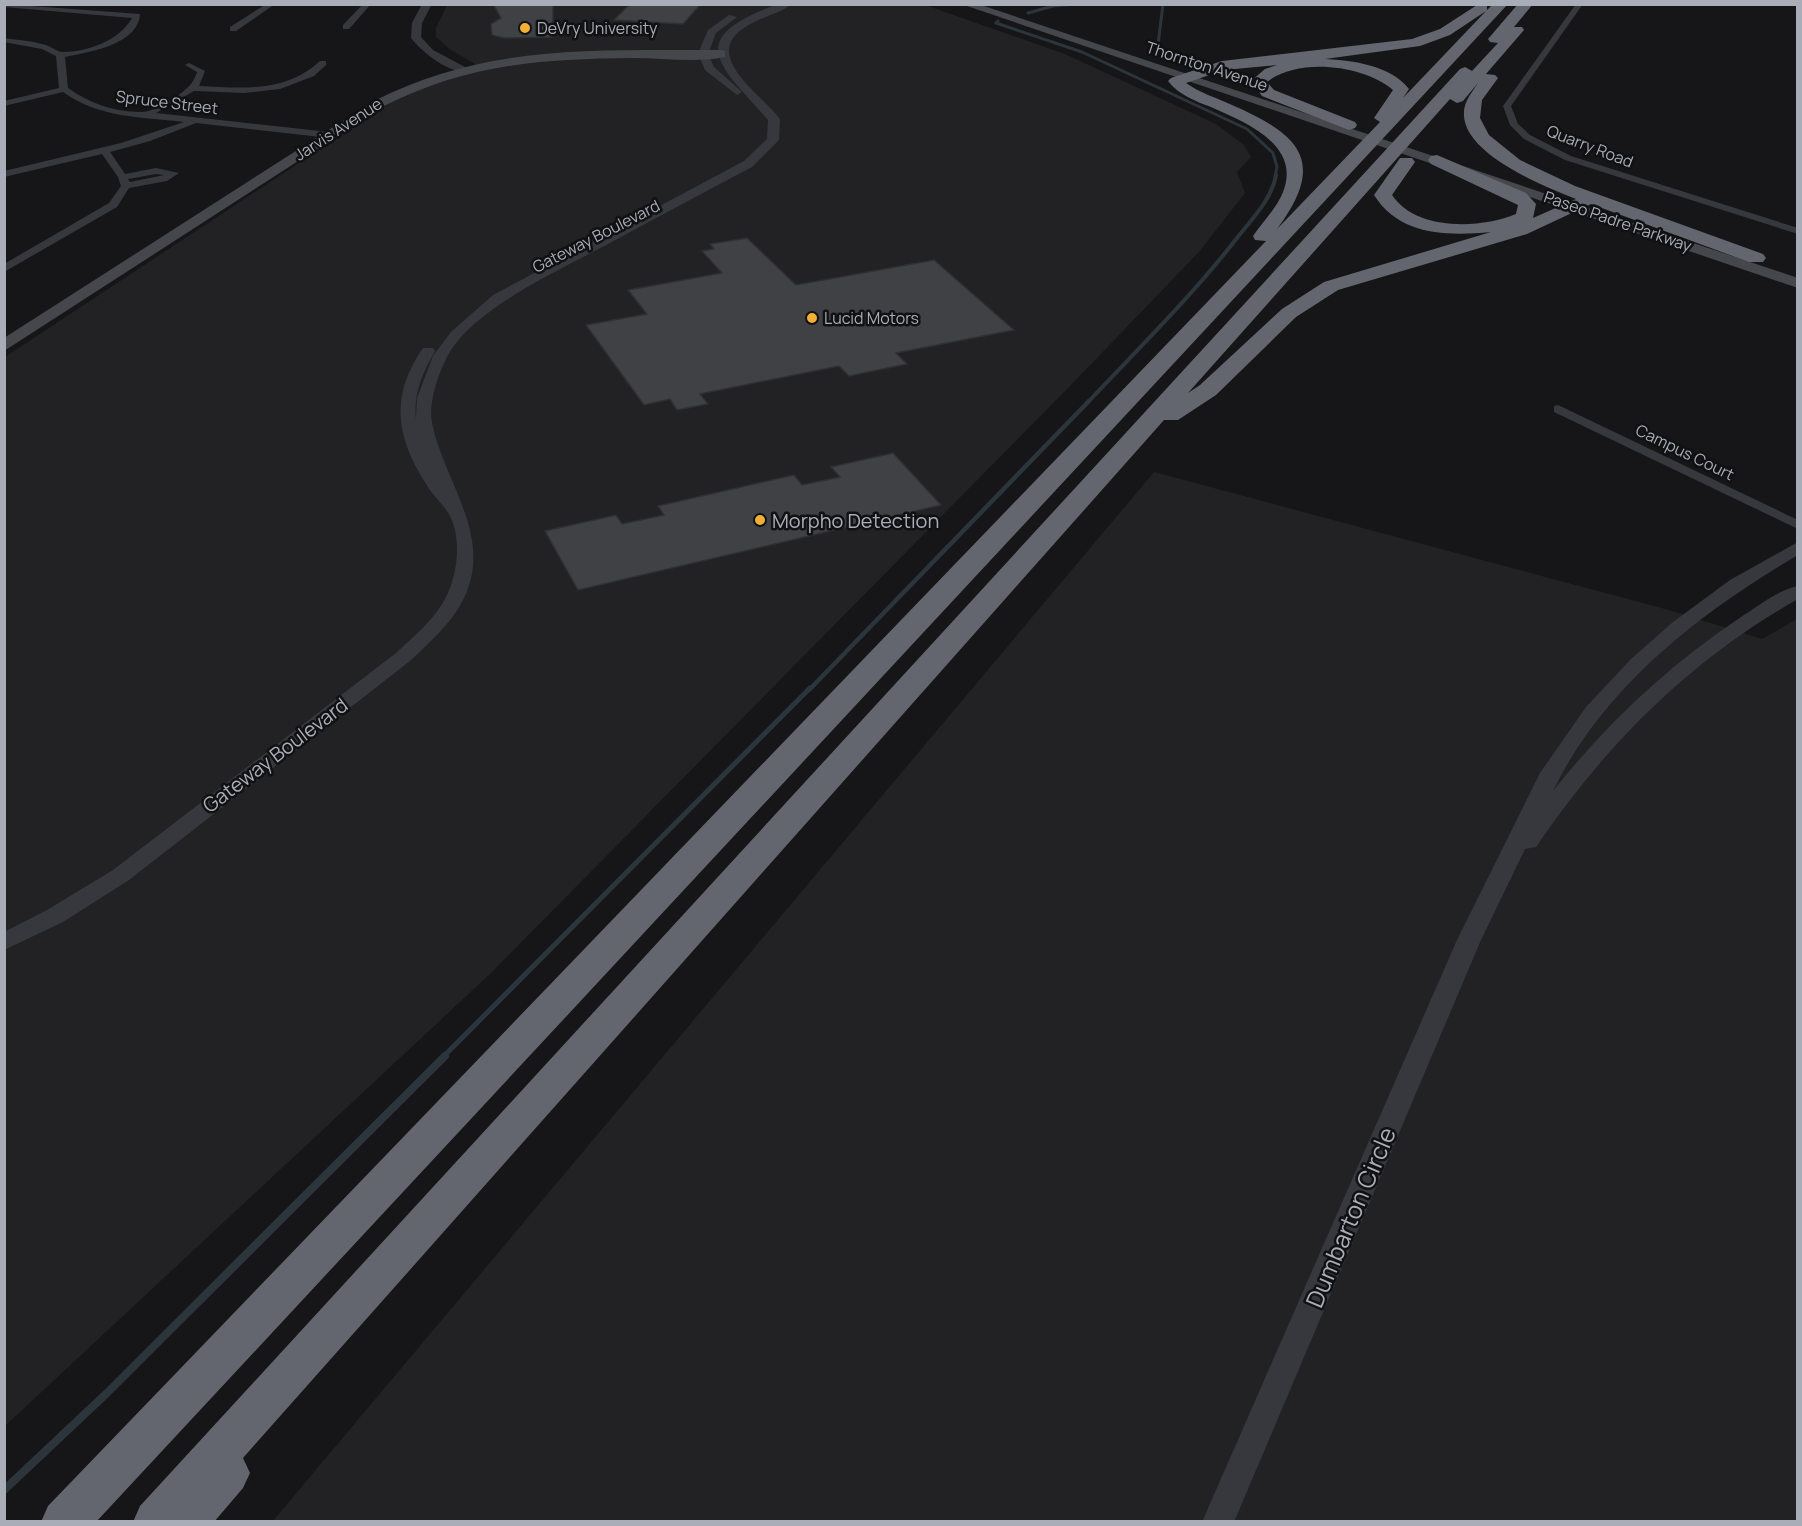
<svg xmlns="http://www.w3.org/2000/svg" width="1802" height="1526" font-family="Manrope,sans-serif">
  <style>
    .built { fill: #222225 }
    .lines { fill: none; stroke-linecap: round; stroke-linejoin: round }
    .stream-far4 { stroke: #2c353c; stroke-width: 3 }
    .stream-far3 { stroke: #2c353c; stroke-width: 4 }
    .stream-far2 { stroke: #2c353c; stroke-width: 4.5 }
    .stream-far1 { stroke: #2c353c; stroke-width: 5 }
    .stream { stroke: #2c353c; stroke-width: 8 }
    .building { fill: #404145; stroke: #303034; stroke-width: 1.5 }
    .minor { fill: #37383d; fill-rule: evenodd }
    .tertiary { fill: #37383d; fill-rule: evenodd }
    .secondary { fill: #45474d; fill-rule: evenodd }
    .motorway { fill: #63666e; fill-rule: evenodd }
    .poi-dot { fill: #f2b134; stroke: #111113; stroke-width: 2 }
    .labels { text-anchor: middle; dominant-baseline: central; stroke-width: 5; stroke-linejoin: round; paint-order: stroke }
    .far-poi-label { font-size: 16px; fill: #a8adb8; stroke: #111113; text-anchor: start }
    .far-street-label { font-size: 16px; fill: #a8adb8; stroke: #111113 }
    .poi-label { font-size: 20px; fill: #a8adb8; stroke: #111113; text-anchor: start }
    .street-label { font-size: 20px; fill: #a8adb8; stroke: #111113 }
    .near-street-label { font-size: 24px; fill: #a8adb8; stroke: #111113 }
  </style>
  <rect width="100%" height="100%" fill="#161618"/>
  <path class="built" d="M447,5H925L1065,54L1216,124L1244,145L1251,157L1237,172L1245,193L1199,252L1069,387L490,974L5,1426V357L402,95L482,68L451,50L436,37V28Z
    M1154,472L1669,610L1762,639L1797,619V1521L272,1522Z"/>
  <g class="lines">
    <path class="stream-far4" d="M1028,13L1053,6L1075,4
      M998,21L996,23L1082,52L1247,129L1273,153L1277,167L1275,177
      M1158,45L1163,4"/>
    <path class="stream-far3" d="M1088,402C1139,348 1192,296 1237,238C1252,219 1272,199 1276,175"/>
    <path class="stream-far2" d="M809,690L1089,401"/>
    <path class="stream-far1" d="M443,1057L810,688"/>
    <path class="stream" d="M4,1490L107,1393L445,1056"/>
  </g>
  <path class="building" d="M493,4H553V37L504,38L492,35L491,24L501,18Z
    M630,4H684L700,5L683,24L614,20Z
    M747,238L796,285L934,260L1014,330L896,353L907,364L849,376L839,366L700,394L708,404L677,410L670,399L644,405L586,325L647,314L628,290L722,273L702,251L714,249L710,244Z
    M893,453L941,505L578,590L545,531L616,515L622,524L664,515L658,506L794,475L802,485L840,477L831,467Z"/>
  <g class="lines">
    <path class="minor" d="M4,4L140,14C138,45 89,52 65,57L68,88C89,103 116,113 143,112C152,112 164,103 172,99C184,92 193,85 197,72L185,65L189,63L205,71L199,86C242,88 286,93 320,61H326V65L314,76L280,89L244,93L194,91L156,113L329,132L334,135L329,138L196,123L150,141L110,152L125,174L156,168L179,173L167,181L129,188L117,207L4,272V264L109,203L121,186L118,177L102,154L4,177V171L121,143L184,122C141,117 99,118 63,92L4,106V101L59,88L56,56L42,49L4,42V38C18,40 33,41 46,45C52,47 57,52 63,52C88,52 120,40 132,18L4,7ZM156,174L164,175L130,182L128,179Z
      M266,4H275L236,31H230V27Z
      M363,4H371L349,29H343V25Z
      M1576,4H1583L1511,106L1518,124L1530,135L1571,156L1798,228V234L1565,160L1524,139L1510,125L1503,106Z
      M1558,405L1798,520V529L1554,412V406Z"/>
    <path class="tertiary" d="M422,4H432L422,23L421,37L433,50L465,67V71C448,73 421,51 411,38L412,23Z
      M778,4H792C779,14 761,17 747,26C699,54 760,93 780,119L779,140L752,167C704,192 656,218 608,244C562,269 471,309 447,357C438,375 428,403 432,423C444,482 495,538 463,600C451,624 429,643 410,661L129,880L63,922L4,950V932L47,910L113,870L396,653C413,637 434,620 445,599C458,575 463,535 447,511C442,504 433,495 428,487C396,438 389,397 423,348H433L435,351C423,372 413,393 416,419L417,398L433,356L451,332L493,295L744,161L767,139L768,120C719,64 682,39 778,4Z
      M729,15L737,17L716,33L708,54L714,67L742,92L737,95L705,70L698,54L708,30Z
      M1798,542V555C1700,613 1604,686 1553,791C1607,723 1669,665 1741,617C1758,606 1778,590 1798,586V599C1689,661 1606,744 1536,847L1525,849L1481,940L1234,1522H1202L1457,940L1540,773L1586,707L1631,659L1673,622L1730,580Z"/>
    <path class="secondary" d="M961,4H978L1798,278V288Z
      M721,50L725,51V57C697,63 662,58 633,58C540,59 467,64 382,107L4,351V338L374,101C489,43 596,51 721,50Z"/>
    <path class="motorway" d="M1493,4H1508L96,1522H41L48,1506L1266,241L1255,240L1253,236C1264,220 1280,205 1285,186C1297,142 1242,121 1211,107C1195,101 1179,95 1168,81L1171,78L1222,61L1412,39L1440,29L1477,5H1487V10ZM1486,11L1403,98L1409,89C1392,66 1352,60 1325,59L1420,46L1450,35ZM1277,65L1265,69L1251,81L1262,96L1349,130L1355,128L1357,125L1355,122L1274,90L1267,82C1298,57 1364,65 1393,90L1374,118L1380,122L1277,229C1327,162 1301,135 1232,105C1217,98 1200,93 1186,83L1224,70Z
      M1518,4H1533L1514,27H1522L1524,30L1486,74L1495,75L1498,78L1482,100L1480,118L1489,135L1520,160L1575,186L1763,254L1766,258L1763,262H1749L1591,204L1527,234L1338,290L1296,317L1216,395L1178,420H1164L243,1458L250,1473L243,1488L214,1522H133L140,1506L1460,69L1465,67L1472,71L1498,43L1490,42L1488,39ZM1478,83C1471,94 1463,102 1464,116C1466,155 1545,187 1576,199L1533,218L1536,204L1526,193L1437,155L1431,156L1428,160L1431,164L1518,205L1516,214C1480,229 1416,231 1392,195L1415,162L1412,158H1400L1374,195C1400,236 1447,236 1491,232L1324,282L1282,309L1200,385L1188,393L1450,99L1457,103L1463,101Z"/>
  </g>
  <g class="poi-dot">
    <circle cx="525" cy="28" r="6"/>
    <circle cx="812" cy="318" r="6"/>
    <circle cx="760" cy="520" r="6"/>
  </g>
  <g class="labels">
    <g class="far-poi-label">
      <text x="537" y="28">DeVry University</text>
      <text x="824" y="318">Lucid Motors</text>
    </g>
    <g class="far-street-label">
      <text transform="translate(1207 66) rotate(18)">Thornton Avenue</text>
      <text transform="translate(167 102) rotate(7)">Spruce Street</text>
      <text transform="translate(338 129) rotate(-33)">Jarvis Avenue</text>
      <text transform="translate(1590 146) rotate(21)">Quarry Road</text>
      <text transform="translate(1618 221) rotate(19)">Paseo Padre Parkway</text>
      <text transform="translate(596 236) rotate(-27)">Gateway Boulevard</text>
      <text transform="translate(1685 452) rotate(26)">Campus Court</text>
    </g>
    <g class="poi-label">
      <text x="772" y="520">Morpho Detection</text>
    </g>
    <g class="street-label">
      <text transform="translate(275 755) rotate(-37)">Gateway Boulevard</text>
    </g>
    <g class="near-street-label">
      <text transform="translate(1350 1217) rotate(-67)">Dumbarton Circle</text>
    </g>
  </g>
  <rect width="1802" height="1526" fill="none" stroke="#a8adb8" stroke-width="12"/>
</svg>
